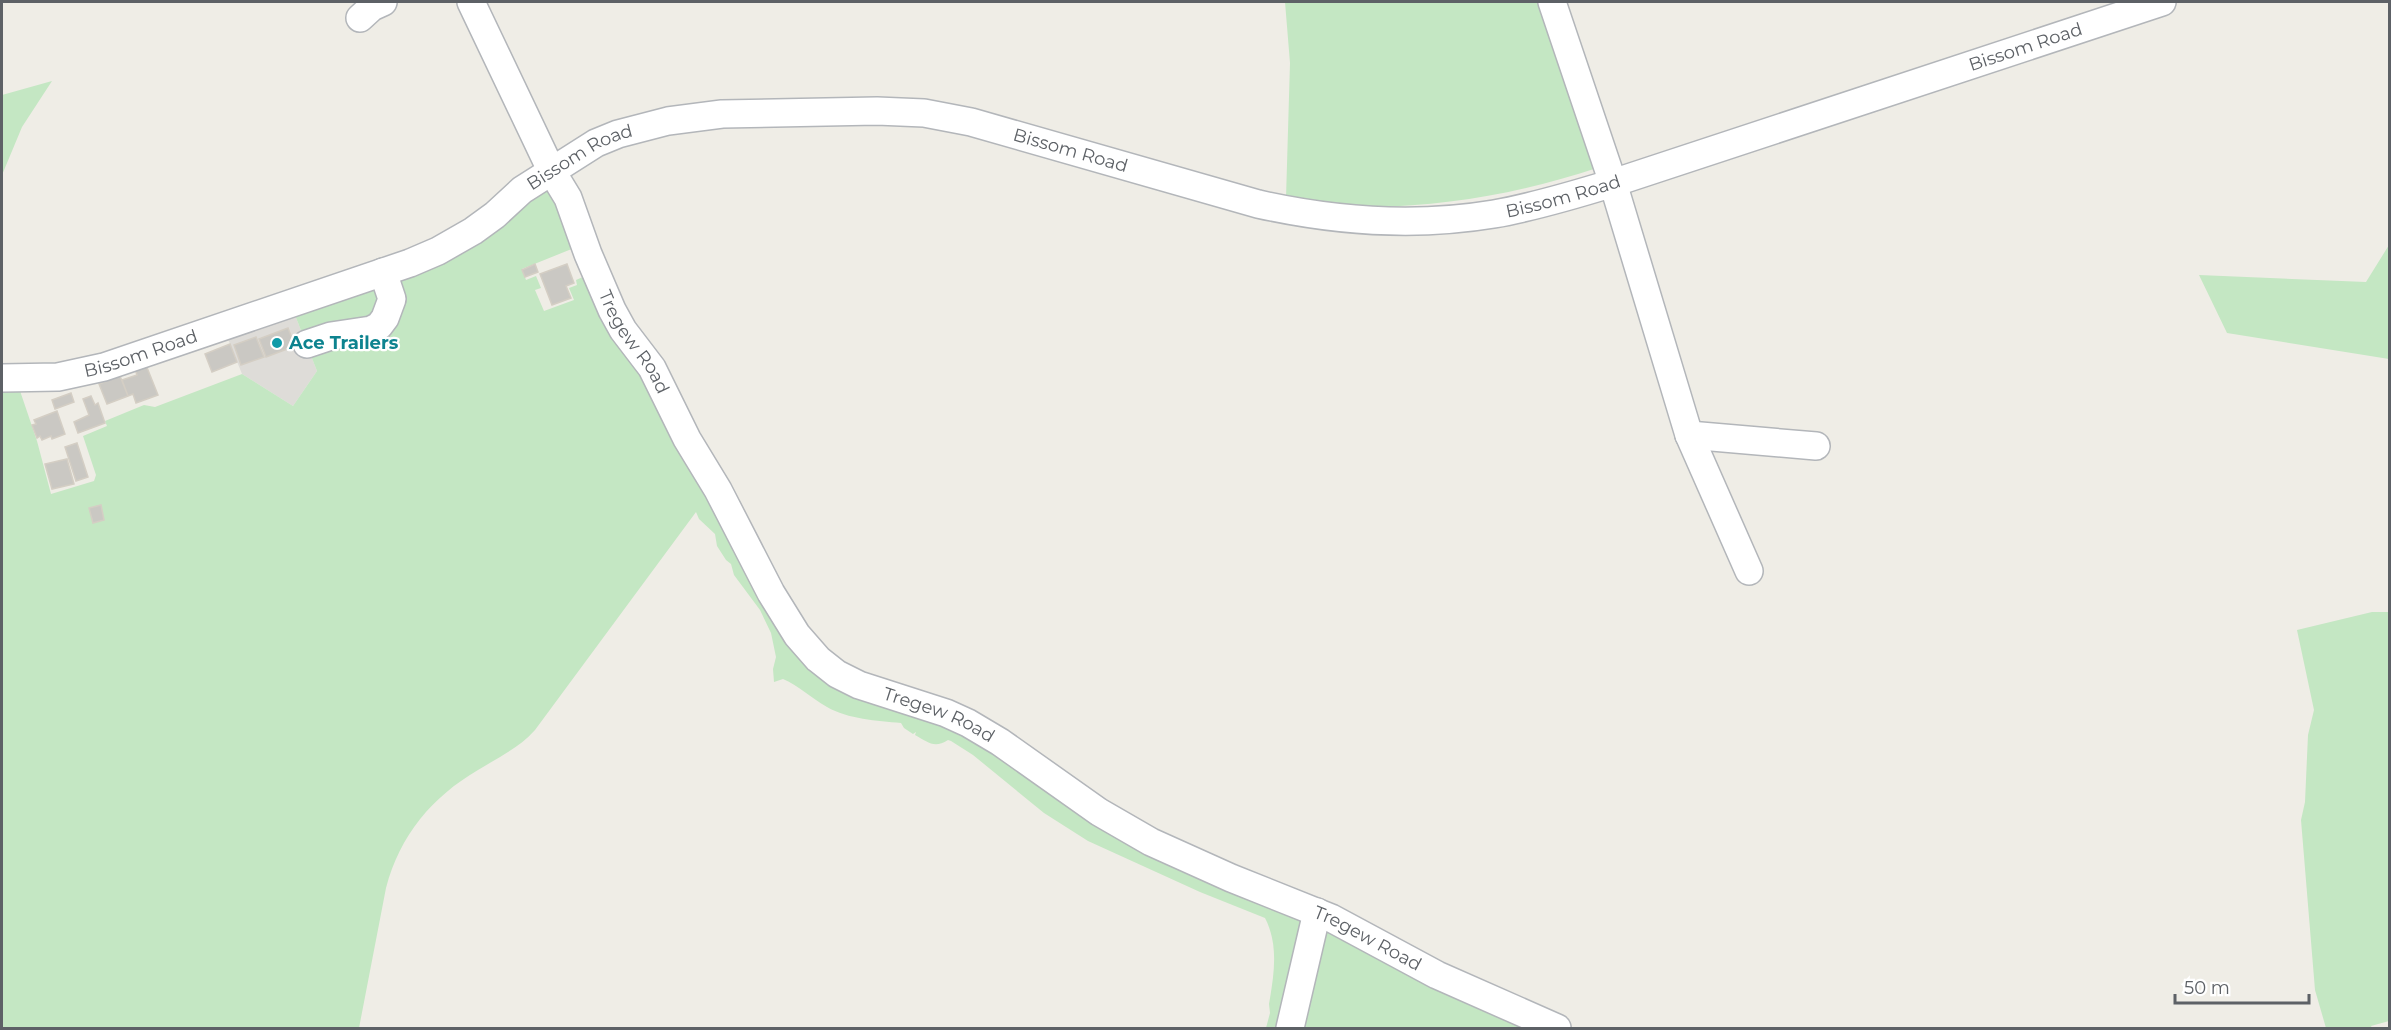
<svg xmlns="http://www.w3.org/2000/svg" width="2391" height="1030" font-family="Montserrat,sans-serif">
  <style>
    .industrial { fill: #dedcd8 }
    .green { fill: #c4e7c3 }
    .building { fill: #cac8c3; stroke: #d4cec4; stroke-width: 1.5 }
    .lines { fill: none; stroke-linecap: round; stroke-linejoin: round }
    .minor-casing { stroke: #b3b6ba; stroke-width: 30 }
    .minor { stroke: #fff; stroke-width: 27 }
    .culture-dot { fill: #0f9aa8; stroke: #fff; stroke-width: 2 }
    .labels { text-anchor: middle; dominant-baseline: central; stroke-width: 4.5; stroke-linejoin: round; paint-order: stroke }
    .street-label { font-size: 18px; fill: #5d6166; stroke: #fff }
    .culture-label { font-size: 18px; font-weight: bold; fill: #0d838f; stroke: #fff; text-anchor: start }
  </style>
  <rect width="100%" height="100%" fill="#efede6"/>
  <path class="industrial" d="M291,305L317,371L293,406L242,374L224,329Z"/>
  <path class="green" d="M1285,2H1543L1597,168C1525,192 1449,206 1373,207C1344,207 1314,201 1286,198L1290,63Z
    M52,81L22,127L2,175V95Z
    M551,171L584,244L522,269L526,280L536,276L541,288L535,290L544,311L574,300L569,288L577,285L576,280L585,276L804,646L1047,775L1556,1028H1266L1270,1013L1269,1004C1274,975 1279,945 1265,918L1200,892L1088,841L1044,813L973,755L951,741L948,740C934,749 928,742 915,735L916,732L913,734L904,728L901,723C877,721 848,719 827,707C811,698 799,686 783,679L774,682L773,669L776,657L771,633L760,610L734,575L731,564L726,560L717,546L715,534L699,519L696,512L535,730C519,748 499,757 478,770C432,797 400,835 386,888L359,1028H2V379H16L37,441L51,494L94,481L96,475L83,436L107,426L105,421L144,405L155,407L242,374L293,406L317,371L291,305L382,273Z
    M2389,245V359L2227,333L2199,275L2366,282Z
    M2372,612H2390L2389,1021L2371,1026L2372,1028H2326L2315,990L2301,820L2305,802L2308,735L2314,710L2297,630Z"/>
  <path class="building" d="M535,264L538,272L525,277L522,270Z
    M567,264L574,283L566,286L571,298L552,305L540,274Z
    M288,328L295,346L266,357L259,339Z
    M256,337L264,357L241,365L234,345Z
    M230,344L237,362L212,372L205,354Z
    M146,365L158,395L136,403L133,394L128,396L122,380L137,375L135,369Z
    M120,376L128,396L107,404L99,384Z
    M71,393L74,402L55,409L52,400Z
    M91,396L95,405L98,403L105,423L78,433L74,422L89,415L83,399Z
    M57,411L65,434L52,439L51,436L42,440L40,436L37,438L32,425L36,424L34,420Z
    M77,443L88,477L76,481L65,447Z
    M67,459L74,484L52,489L45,464Z
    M101,505L104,520L93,523L89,508Z"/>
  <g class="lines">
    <g class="minor-casing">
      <g id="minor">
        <path id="s1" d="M471,2L551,170L568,198L588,254L612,310L623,330L652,368L687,439L718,490L771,593L797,635L818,659L837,674L859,685L946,713L968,723L1000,742L1099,812L1151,842L1231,878L1331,918L1437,975L1557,1028"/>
        <path d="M1552,2L1613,183L1689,435L1749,571"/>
        <path d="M360,18L372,7L383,2"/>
        <path d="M307,344L331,336L371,330L379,326L385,318L392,299L383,272"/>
        <path id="s2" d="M2,378L58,377L104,367L410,263L438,251L473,231L495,215L522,190L596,143L618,134L668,121L722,114L877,111L924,113L971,122L1258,204C1334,221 1416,227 1494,214C1534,207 1574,195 1613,183L2162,2"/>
        <path d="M1689,435L1816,446"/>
        <path d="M1290,1028L1317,912"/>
      </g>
    </g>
    <use href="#minor" class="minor"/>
  </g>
  <circle class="culture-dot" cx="277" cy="343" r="6"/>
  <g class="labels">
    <g class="street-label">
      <text stroke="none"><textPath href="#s2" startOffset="2122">Bissom Road</textPath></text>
      <text stroke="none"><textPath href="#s2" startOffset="1132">Bissom Road</textPath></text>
      <text stroke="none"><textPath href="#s2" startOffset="628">Bissom Road</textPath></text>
      <text stroke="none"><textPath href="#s2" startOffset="1636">Bissom Road</textPath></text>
      <text stroke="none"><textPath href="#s1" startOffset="378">Tregew Road</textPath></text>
      <text stroke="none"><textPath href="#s2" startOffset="142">Bissom Road</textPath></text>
      <text stroke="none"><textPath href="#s1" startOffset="880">Tregew Road</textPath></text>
      <text stroke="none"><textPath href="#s1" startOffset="1366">Tregew Road</textPath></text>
    </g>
    <g class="culture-label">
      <text x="289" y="343">Ace Trailers</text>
    </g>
  </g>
  <rect width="2391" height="1030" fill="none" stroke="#5d6166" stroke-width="6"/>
  <path d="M2175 994v9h134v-9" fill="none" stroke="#5d6166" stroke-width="3"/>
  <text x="2184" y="994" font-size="18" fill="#5d6166" stroke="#ffffff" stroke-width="4.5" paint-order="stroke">50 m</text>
</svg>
